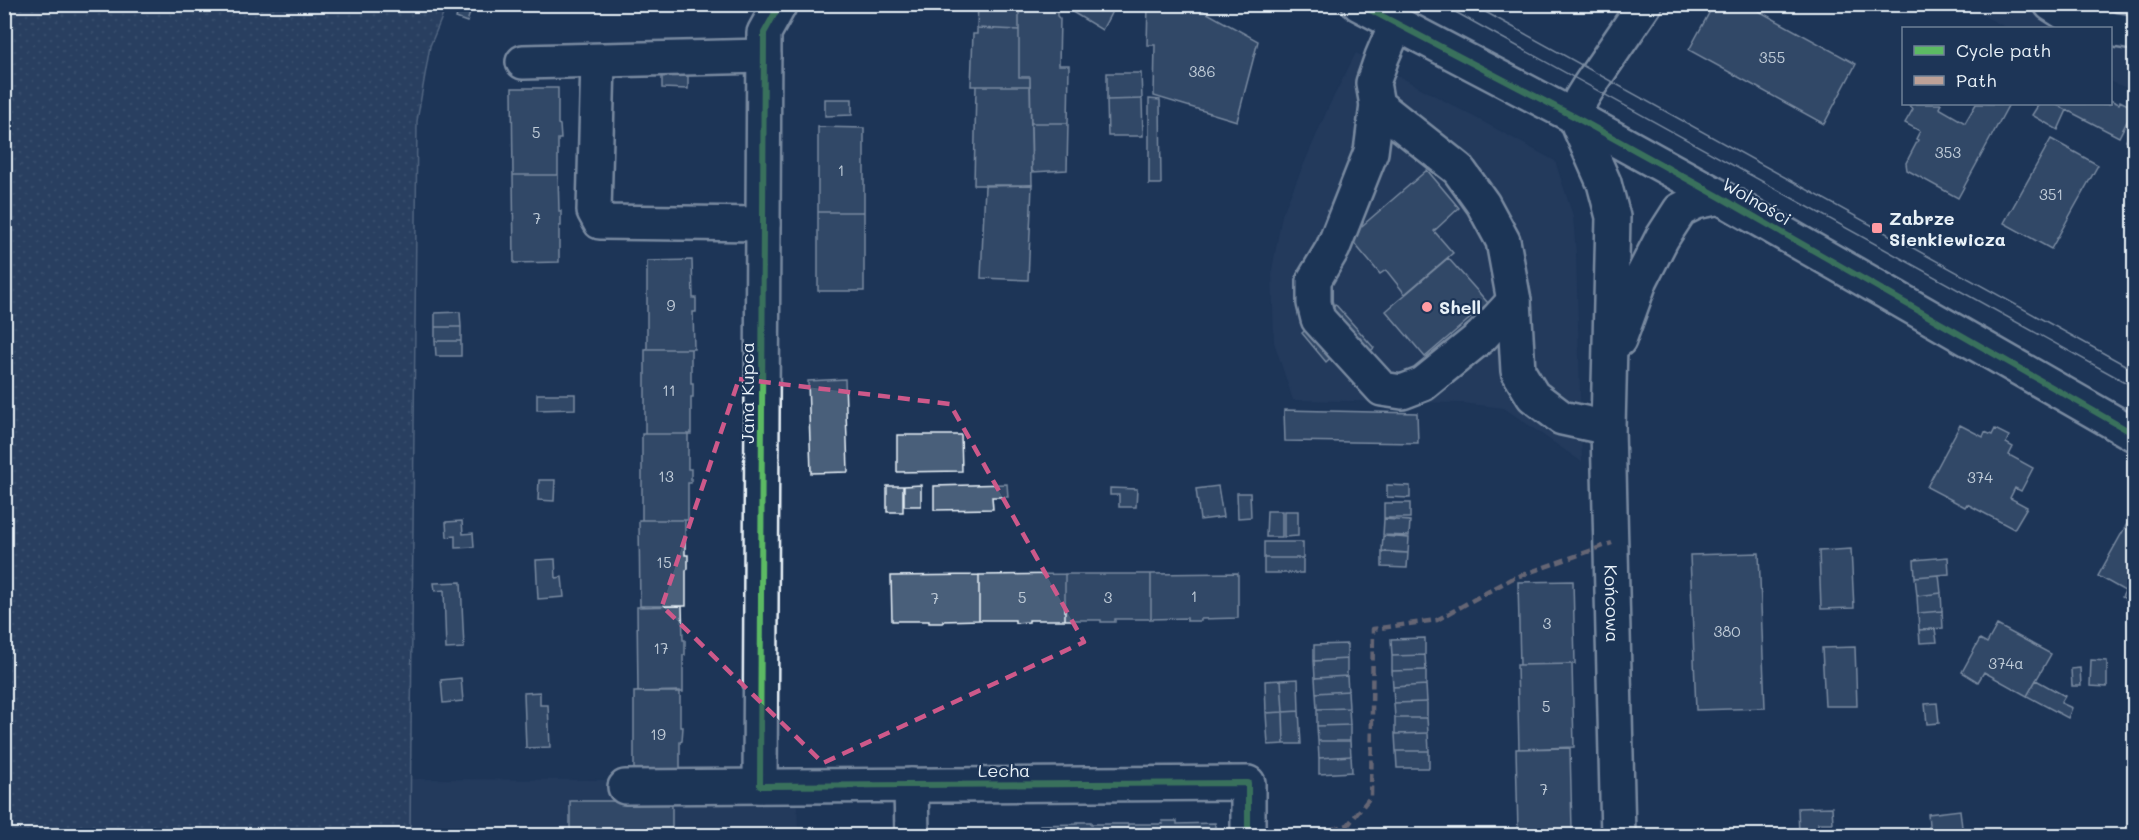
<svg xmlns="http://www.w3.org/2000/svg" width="2139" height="840" font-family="Mali,sans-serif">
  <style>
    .built { fill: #2a4162 }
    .grass { fill: url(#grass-dots); stroke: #909fb2; stroke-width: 1.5 }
    .building { fill: #495e7a; stroke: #e8f1f8; stroke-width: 1.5 }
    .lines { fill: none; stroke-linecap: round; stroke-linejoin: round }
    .minor-casing { stroke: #e8f1f8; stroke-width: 38 }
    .minor { stroke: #1d3557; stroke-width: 33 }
    .tram { stroke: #e8f1f8; stroke-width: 1.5 }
    .quiet { stroke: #bda197; stroke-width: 4.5; stroke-dasharray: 9 4.5; stroke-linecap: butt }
    .cycleway-casing { stroke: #1d3557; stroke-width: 10 }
    .cycleway { stroke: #5cba63; stroke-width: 6 }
    .marked { fill: none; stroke: #cd598a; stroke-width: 4.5; stroke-dasharray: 12 8; stroke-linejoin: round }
    .poi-dot { fill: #ff9aa2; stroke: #1d3557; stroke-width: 2 }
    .labels { text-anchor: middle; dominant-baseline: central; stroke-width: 4.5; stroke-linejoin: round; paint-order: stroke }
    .number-label { font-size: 15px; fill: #c0ccd8 }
    .street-label { font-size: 18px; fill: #e8f1f8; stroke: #1d3557 }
    .poi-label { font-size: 18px; font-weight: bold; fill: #e8f1f8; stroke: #1d3557; text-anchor: start }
  </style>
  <defs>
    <pattern id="grass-dots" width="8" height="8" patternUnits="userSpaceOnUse" patternTransform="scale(1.5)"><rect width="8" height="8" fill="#374d6c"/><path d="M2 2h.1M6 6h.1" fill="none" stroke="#546782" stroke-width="1.8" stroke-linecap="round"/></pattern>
  </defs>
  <rect width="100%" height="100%" fill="#1d3557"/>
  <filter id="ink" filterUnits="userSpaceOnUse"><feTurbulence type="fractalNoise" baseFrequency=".0167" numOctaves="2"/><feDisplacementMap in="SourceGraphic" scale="12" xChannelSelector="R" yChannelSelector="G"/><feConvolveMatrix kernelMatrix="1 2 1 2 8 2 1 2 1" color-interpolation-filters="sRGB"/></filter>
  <g filter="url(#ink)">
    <path class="built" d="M1963,5H2134V100L2133,90L2111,82L2110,28H2007Z
      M1356,53L1555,161L1573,216L1576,254L1582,462L1504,408L1462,403L1293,400L1274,342L1272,270L1282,215L1329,106Z
      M410,779L615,780L797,794L798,835L410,836Z"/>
    <path class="grass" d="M5,4L447,5L430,46L417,121L410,835H5Z"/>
    <path class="building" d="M460,4H473L467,22L456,18Z
      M978,4H1019V30L977,28Z
      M1019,4H1057V16L1060,19L1059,65H1069L1068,123H1031L1030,77H1019Z
      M1059,4H1116L1102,30Z
      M1148,4H1191L1258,41L1237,121L1154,96L1155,45H1147Z
      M1714,4H1746L1856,64L1824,124L1689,50Z
      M977,28L1019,30V77H1030V86H971L973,34H977Z
      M662,73H688V89L662,88Z
      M1107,73H1141L1142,99L1107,100Z
      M976,86H1030L1032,185H974Z
      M512,88H558V124L560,125L561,139H558V175H513Z
      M825,99H852V115L825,116Z
      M1142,99L1143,136H1108L1107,100Z
      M1149,99L1160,100L1161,184H1149Z
      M2110,100L2119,104L2120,101L2134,108L2119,137L2055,104H2110Z
      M1911,104H1941L1939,108L1965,123L1976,104H2009L1958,198L1907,170L1906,163L1918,140L1916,139L1920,131L1905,123L1913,109L1909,106Z
      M2039,104H2055L2067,110L2058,130L2032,115Z
      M1031,123H1068L1067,170L1032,172Z
      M2134,123V146L2126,141Z
      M818,127L864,128V212H818Z
      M2051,139L2098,165L2051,249L2004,223Z
      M1427,170L1459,208L1434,231L1453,253L1405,294L1386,270L1380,274L1349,237Z
      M513,175H558L559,211H561V226H559V262L514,263Z
      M1032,185L1028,280L981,278L985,186Z
      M818,212H864V291H818Z
      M1448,258L1488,303L1425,357L1386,311Z
      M692,260L693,298H696V312H693L694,349H647V261Z
      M1335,304L1374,348L1352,367L1338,351L1326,362L1302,333Z
      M460,312L461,327H435V313Z
      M435,327H461V341H435Z
      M435,341H461V356H436Z
      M645,349H691V383H693V397H691V434H645Z
      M845,379L848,472L811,473L808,381Z
      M537,394H575V409L537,410Z
      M1284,410L1417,413L1418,443L1285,441Z
      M1960,425L1983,437L1985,432L1992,435L1995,429L2009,436L2006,443L2013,447L2009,455L2033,468L2021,491L2015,488L2010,498L2027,507L2014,529L1967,504L1965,507L1927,487Z
      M642,434H688V469H691V483H688V520H642Z
      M897,435H961L962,471L897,472Z
      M539,480H555L554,501L538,500Z
      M1007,484L1008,497H992L993,509L934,510V486Z
      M921,485V506H904V486Z
      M1387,485L1410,486V498L1387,497Z
      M887,486H903V512H887Z
      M1218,486L1223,517L1200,520L1196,489Z
      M1110,488L1137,489L1136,507H1119V495H1110Z
      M1237,493H1250L1251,517L1238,518Z
      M1384,503H1410V518H1384Z
      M1267,511H1282V537H1266Z
      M1284,511H1298V536L1284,537Z
      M2132,515L2134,516V596L2133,595L2129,601L2122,597L2125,591L2098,576Z
      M1384,519L1410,521L1409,536L1383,535Z
      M639,520H685V555H688V569L686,570V606H640Z
      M462,521L463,534L473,533L474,547L455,548V536L447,537L446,522Z
      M1383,536L1409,538L1408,553L1382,551Z
      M1264,542H1303V558H1264Z
      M1851,549L1854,608L1821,609L1819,551Z
      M1382,552L1408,553L1407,568L1382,567Z
      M1759,553L1765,708L1696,710L1690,555Z
      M1948,557L1949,574L1915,577L1914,560Z
      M1264,558H1303V573H1264Z
      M555,559L556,578L562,577L564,597L538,599L536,560Z
      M1238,573V618L1201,619V621H1187V618L1151,619V574Z
      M1065,574H1151V619H1115V622H1101V620H1065Z
      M1065,574V620H1029V622L1015,623V620H979V575Z
      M979,575V620L943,621V623H929V621H892L891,576Z
      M1939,575L1941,593L1917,596L1915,577Z
      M1573,581L1575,664L1520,665L1518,582Z
      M461,582L464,648L446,649L444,590L435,591L434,583Z
      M1941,593L1942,611L1918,613L1917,596Z
      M682,606L683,640H685V655H683V692H638L637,607Z
      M1942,611L1943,628L1919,630L1918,613Z
      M1997,625L2051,654L2027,696L1984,672L1978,682L1962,672L1980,639L1987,643Z
      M1935,629L1937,642L1920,643L1919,630Z
      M1425,638V655L1392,656L1391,639Z
      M1347,644V659L1314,661V645Z
      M1855,647L1857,706H1825L1822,648Z
      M1425,655L1426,670L1392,671V656Z
      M1347,659V676L1315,678L1314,661Z
      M2091,660L2107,661V687L2090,686Z
      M1572,664L1574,747L1519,749L1517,665Z
      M2080,668L2081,686H2072L2071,669Z
      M1426,670V685L1393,687L1392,671Z
      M1347,676L1348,691L1316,693L1315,678Z
      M461,678L463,701L443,703L441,680Z
      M1298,679L1299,711L1283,712L1281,680Z
      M1281,680L1283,712L1266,713L1265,681Z
      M2036,680L2065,696L2061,703L2072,708L2068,718L2027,696Z
      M1426,685L1427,702L1394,703L1393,687Z
      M680,691V727H683L682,741L680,742V778L634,779V692Z
      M1348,691L1349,708L1317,709L1316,693Z
      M540,692V705H548L550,747L526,748L524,693Z
      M1427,702V718H1395L1394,703Z
      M1937,703L1939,723L1927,724L1925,704Z
      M1349,708L1350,725L1317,726V709Z
      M1299,711L1301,744H1284L1283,712Z
      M1283,712L1284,744L1268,745L1266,713Z
      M1395,718H1427L1428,733L1395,734Z
      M1350,725V741H1318L1317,726Z
      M1428,733L1429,751H1396L1395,734Z
      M1318,741H1350L1351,756L1319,758Z
      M1570,748L1572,830L1518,831L1516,749Z
      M1396,751H1429V768H1397Z
      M1351,756L1352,772L1319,774V758Z
      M570,801H672V836H570Z
      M1832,807L1833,823H1818V833L1799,834L1798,808Z
      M1960,810L1963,836H1930L1928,814Z
      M1162,821H1177V824L1215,823V836H1127L1128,824H1163Z
      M1077,822H1091V824H1128L1127,836H1040V825L1077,824Z
      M1569,830V836H1515V831Z"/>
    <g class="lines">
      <g class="minor-casing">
        <g id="minor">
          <path d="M1359,4L1575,117L1720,197L2134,434"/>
          <path d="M2051,4L2081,23L2108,28"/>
          <path d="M1396,24L1382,57L1373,83L1377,105L1458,169L1483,204L1503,241L1514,301L1518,371L1533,396L1562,418L1608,428"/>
          <path d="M2110,29L2134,33"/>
          <path d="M598,61L594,211L600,222L763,224"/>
          <path d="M523,62L764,56"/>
          <path d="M1377,105L1371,152L1333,248L1314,280V303L1318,319L1382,389L1402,392L1423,384L1482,336L1514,301"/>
          <path id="s1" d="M1575,117L1604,183L1613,217L1608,428L1618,836"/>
          <path d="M1575,117L1581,99L1589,86L1645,4"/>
          <path d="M1619,340L1641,279L1662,238L1680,210L1696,202L1720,197"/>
          <path d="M911,785L912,836"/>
          <path d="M760,786L764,33L780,4"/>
          <path d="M625,787L1248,783V836"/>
        </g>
      </g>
      <use href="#minor" class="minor"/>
      <path class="tram" d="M1441,4L2134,387
        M1471,4L2134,370"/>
      <path class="quiet" d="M1306,836L1348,825L1371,796L1373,629L1437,620L1511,579L1612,543"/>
      <g class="cycleway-casing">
        <path id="cycleway" d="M780,4L764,33L760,786L1248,783V836
          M1359,4L1575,117L1720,197L2134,434"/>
      </g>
      <use href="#cycleway" class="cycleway"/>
    </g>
  </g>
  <path d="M0 0H2139V840H0ZM739,379L950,404L1084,642L823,763L662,606Z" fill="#1d3557" fill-opacity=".55" fill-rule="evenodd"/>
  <path class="marked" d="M739,379L950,404L1084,642L823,763L662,606Z"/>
  <g class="poi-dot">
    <rect x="1871" y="222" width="12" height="12" rx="3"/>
    <circle cx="1427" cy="307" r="6"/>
  </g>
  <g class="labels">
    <g class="number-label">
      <text x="1772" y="57">355</text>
      <text x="1202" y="71">386</text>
      <text x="536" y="132">5</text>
      <text x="1948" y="152">353</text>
      <text x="841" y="170">1</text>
      <text x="2051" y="194">351</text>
      <text x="537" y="218">7</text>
      <text x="671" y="305">9</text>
      <text x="669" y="390">11</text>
      <text x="666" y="476">13</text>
      <text x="1980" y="477">374</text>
      <text x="664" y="562">15</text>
      <text x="1194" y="596">1</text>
      <text x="1022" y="597">5</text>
      <text x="1108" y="597">3</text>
      <text x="935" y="598">7</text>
      <text x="1547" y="623">3</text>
      <text x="1727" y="631">380</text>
      <text x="661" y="648">17</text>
      <text x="2006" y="663">374a</text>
      <text x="1546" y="706">5</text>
      <text x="658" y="734">19</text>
      <text x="1544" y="789">7</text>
    </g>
    <g class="street-label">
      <text transform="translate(1757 201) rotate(30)">Wolności</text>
      <text transform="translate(747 393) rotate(-90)">Jana Kupca</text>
      <text stroke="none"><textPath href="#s1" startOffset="494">Końcowa</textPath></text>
      <text x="1004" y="770">Lecha</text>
    </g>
    <g class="poi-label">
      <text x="1889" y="218">Zabrze<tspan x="1889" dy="21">Sienkiewicza</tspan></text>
      <text x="1439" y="307">Shell</text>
    </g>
  </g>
  <rect width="2139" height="840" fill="none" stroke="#1d3557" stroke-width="24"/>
  <rect x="12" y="12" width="2115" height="816" fill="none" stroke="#e8f1f8" stroke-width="2" filter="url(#ink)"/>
  <rect x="1902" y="27" width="210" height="78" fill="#1d3557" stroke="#6e8097" stroke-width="1.5"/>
  <rect x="1914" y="46" width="30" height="9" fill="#5cba63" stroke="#6e8097" stroke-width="1.5"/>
  <text x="1956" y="57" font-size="18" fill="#e8f1f8">Cycle path</text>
  <rect x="1914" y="76" width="30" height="9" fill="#bda197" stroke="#6e8097" stroke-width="1.5"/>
  <text x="1956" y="87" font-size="18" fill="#e8f1f8">Path</text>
</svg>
